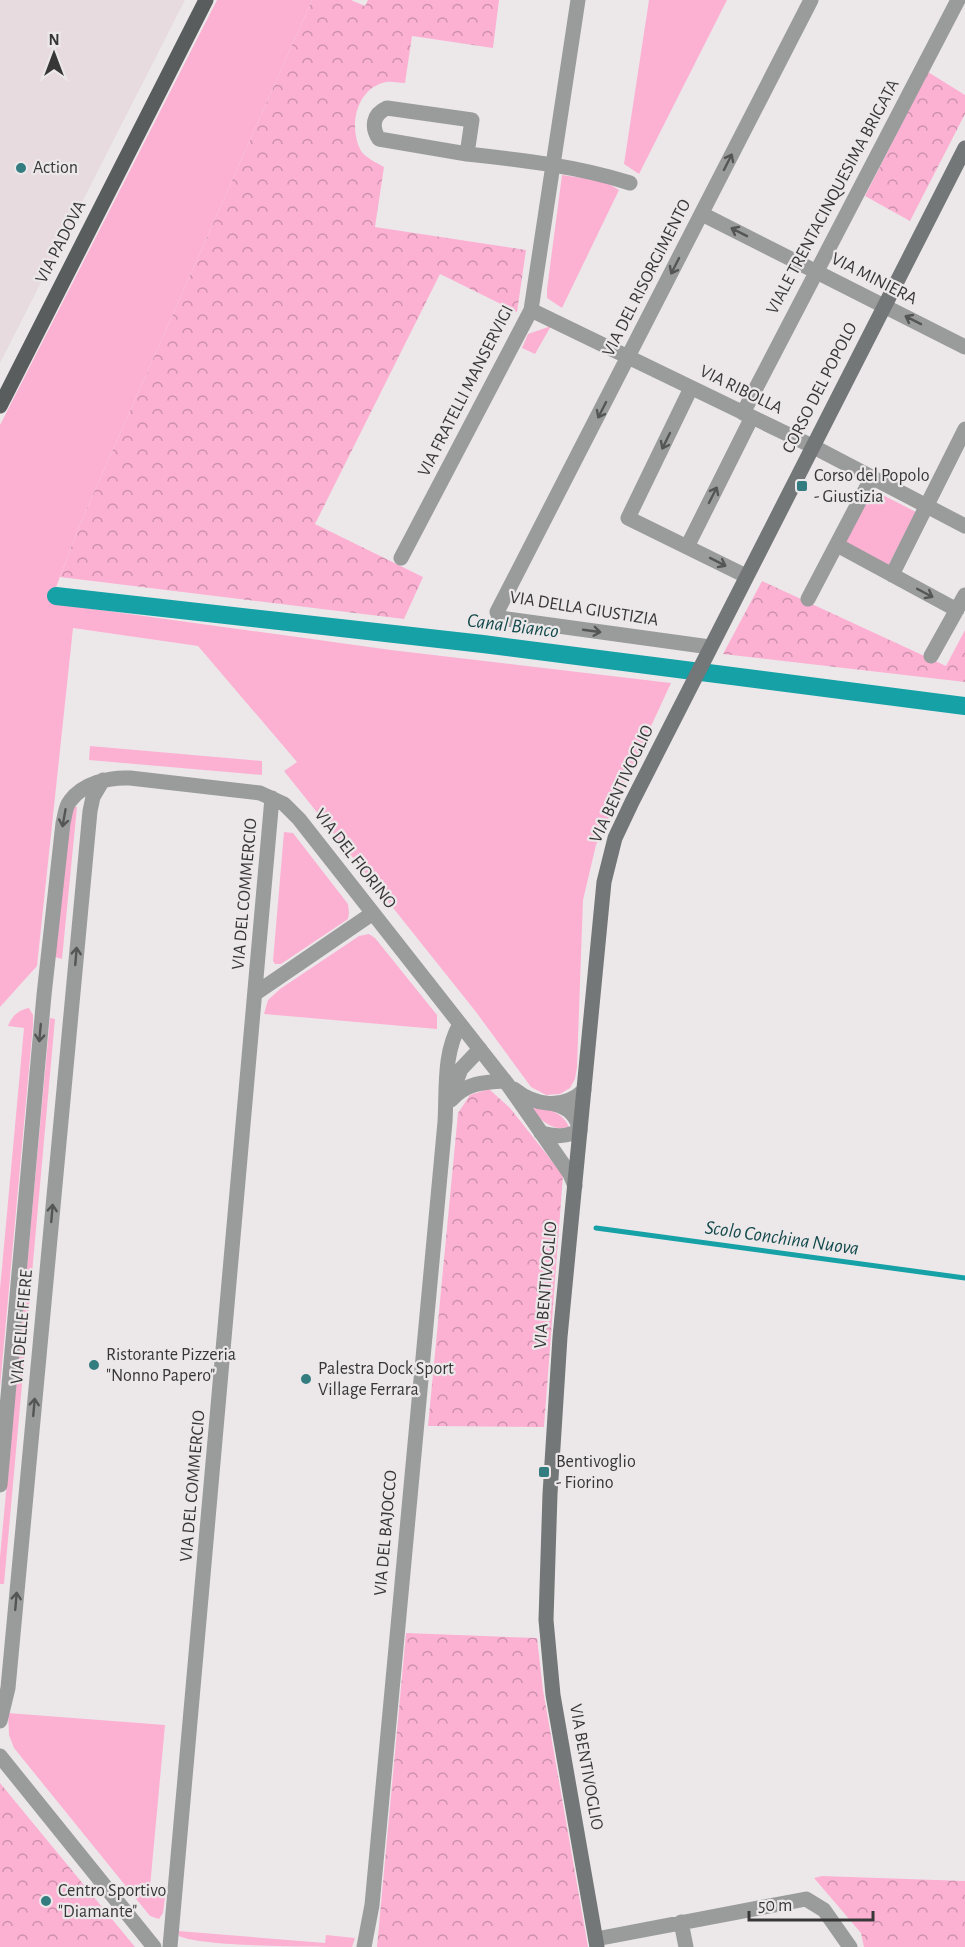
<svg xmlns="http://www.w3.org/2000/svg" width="965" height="1947" font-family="'Alegreya Sans',sans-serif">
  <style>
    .built { fill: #e7dbe0 }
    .green { fill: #fcb1d3 }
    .forest { fill: url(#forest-crowns) }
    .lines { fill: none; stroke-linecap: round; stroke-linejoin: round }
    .stream { stroke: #15a1a6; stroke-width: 5 }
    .canal { stroke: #15a1a6; stroke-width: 18 }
    .street { stroke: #9a9c9c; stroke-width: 15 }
    .secondary { stroke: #747777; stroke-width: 15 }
    .primary { stroke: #5a5d5d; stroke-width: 15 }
    .oneway { stroke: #555 }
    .poi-dot { fill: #337c7f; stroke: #ece8ea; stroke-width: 2 }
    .labels { text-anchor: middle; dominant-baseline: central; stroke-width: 4.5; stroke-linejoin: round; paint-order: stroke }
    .poi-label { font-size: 18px; fill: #383737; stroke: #ece8ea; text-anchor: start }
    .street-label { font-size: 18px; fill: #383737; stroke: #ece8ea }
    .water-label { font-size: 20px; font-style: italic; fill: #144a4c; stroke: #ece8ea }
  </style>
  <defs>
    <pattern id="forest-crowns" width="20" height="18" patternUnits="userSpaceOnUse" patternTransform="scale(1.5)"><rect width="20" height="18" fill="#fcb1d3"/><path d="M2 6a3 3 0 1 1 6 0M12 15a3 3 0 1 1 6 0" fill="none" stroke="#cd91ac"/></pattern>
  </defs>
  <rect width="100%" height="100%" fill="#ece8ea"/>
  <path class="built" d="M0,0H185L0,363Z"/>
  <path class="green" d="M217,0H312L80,524L50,603L391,650L671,683L596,845L583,900L577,1067L575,1079L570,1088L560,1094L546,1095L531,1087L476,1012L284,771L297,762L198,646L73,628L37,966L0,1007V425Z
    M649,0H727L639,174L624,164Z
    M562,175L604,181L619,190L562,308L547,298V289Z
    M551,326L535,354L522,348L528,334Z
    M871,489L916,512L888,566L843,542Z
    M90,746L262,761V775L89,760Z
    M71,806L77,807L62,959L55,957Z
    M284,832L293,833L348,904L349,913L348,919L281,964H275L273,961Z
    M369,934L375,938L437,1015V1029L264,1014L268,1000L280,989L359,936Z
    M29,1008L33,1015V1025L0,1387V1289L24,1028L8,1026C12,1016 18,1010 29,1008Z
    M50,1018L55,1019L4,1584H0V1557Z
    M522,1101C539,1107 562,1109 569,1127C549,1133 536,1114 522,1101Z
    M8,1713L165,1725L150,1887L166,1889L163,1913L159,1919L150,1916L14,1748L9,1735Z
    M178,1931L325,1943L326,1935L355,1938L352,1947C318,1947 202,1947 179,1936Z"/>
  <path class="forest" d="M312,0H351L365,6L368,0H499L493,48L412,36L405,83C399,83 392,81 386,82C356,88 348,127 361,151C366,158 377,163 384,167L375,227L526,250L517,312L440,274L315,524L423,577L404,619L60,577L80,524Z
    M928,72L965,95V114L910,221L865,196Z
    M762,581L946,666L965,630V682L723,654Z
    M489,1089L510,1108L563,1175L544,1427L428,1426L458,1113L470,1095Z
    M406,1633L537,1638L543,1690L588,1947H377Z
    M0,1783L135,1947H0Z
    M822,1876L965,1881V1947H864L861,1933L814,1878Z"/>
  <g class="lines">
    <path class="stream" d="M596,1228L965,1278"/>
    <path class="canal" d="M56,596L483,644L965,706"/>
    <path class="street" d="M387,108L472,120L467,154L379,139C371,127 373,114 387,108Z
      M467,154C522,160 577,166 630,183
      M702,214L965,347
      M531,310L812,446L965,526
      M691,388L628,518L746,576
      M743,413L958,0
      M837,545L957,610
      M687,547L752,417
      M401,558L531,310L578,0
      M892,575L965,429
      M808,599L872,477
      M710,647L507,619L499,617L497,612L811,0
      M931,656L965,595
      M256,993L373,913
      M514,1089C535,1106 564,1110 584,1090
      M451,1095L461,1069L480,1049
      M451,1100C466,1083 483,1082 505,1081
      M541,1133C556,1137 567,1137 580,1130C576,1115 569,1108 554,1104
      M0,1485L44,995L63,823C65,816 65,807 70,801C83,783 109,777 130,778L260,793L284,804L299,819L508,1085L570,1174L575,1186
      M0,1721L8,1688L90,811L93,797L103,780
      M0,1756L154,1947
      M681,1922L686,1947
      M596,1939L806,1899L824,1910L850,1947
      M170,1947L272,798
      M364,1947L372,1905L445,1122C447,1088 443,1054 460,1024"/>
    <path class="secondary" d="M597,1947L553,1695L546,1620L550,1494L560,1337L604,882L615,838L632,802L965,148"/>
    <path class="primary" d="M0,406L206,0"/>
  </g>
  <defs><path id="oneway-shaft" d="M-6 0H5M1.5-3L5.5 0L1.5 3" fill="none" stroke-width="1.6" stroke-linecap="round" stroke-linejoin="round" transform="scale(1.5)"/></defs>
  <g class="oneway">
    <use href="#oneway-shaft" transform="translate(728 162) rotate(-63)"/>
    <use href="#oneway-shaft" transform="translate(739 232) rotate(-153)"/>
    <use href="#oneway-shaft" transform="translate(675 266) rotate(117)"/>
    <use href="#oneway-shaft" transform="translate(913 320) rotate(-153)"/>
    <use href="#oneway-shaft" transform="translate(602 410) rotate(117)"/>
    <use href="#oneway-shaft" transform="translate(666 441) rotate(116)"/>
    <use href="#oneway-shaft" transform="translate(713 495) rotate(-63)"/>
    <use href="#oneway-shaft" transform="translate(718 562) rotate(27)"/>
    <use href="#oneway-shaft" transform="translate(925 593) rotate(28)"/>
    <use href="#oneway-shaft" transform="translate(592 631) rotate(8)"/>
    <use href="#oneway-shaft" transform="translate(64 818) rotate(100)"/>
    <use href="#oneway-shaft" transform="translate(76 956) rotate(-85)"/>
    <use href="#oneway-shaft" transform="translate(40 1033) rotate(95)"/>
    <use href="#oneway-shaft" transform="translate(52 1213) rotate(-85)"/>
    <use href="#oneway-shaft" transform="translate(34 1407) rotate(-85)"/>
    <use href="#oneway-shaft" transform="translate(16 1601) rotate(-85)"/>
  </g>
  <g class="poi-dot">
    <circle cx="21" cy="168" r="6"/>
    <rect x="796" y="480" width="12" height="12" rx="3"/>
    <circle cx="94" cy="1365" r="6"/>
    <circle cx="306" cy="1379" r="6"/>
    <rect x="538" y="1466" width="12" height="12" rx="3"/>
    <circle cx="46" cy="1901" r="6"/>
  </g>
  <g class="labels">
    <g class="poi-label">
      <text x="33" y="168">Action</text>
      <text x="814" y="476">Corso del Popolo<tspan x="814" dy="21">- Giustizia</tspan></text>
      <text x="106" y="1355">Ristorante Pizzeria<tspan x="106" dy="21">"Nonno Papero"</tspan></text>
      <text x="318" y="1369">Palestra Dock Sport<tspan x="318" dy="21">Village Ferrara</tspan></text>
      <text x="556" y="1462">Bentivoglio<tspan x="556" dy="21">- Fiorino</tspan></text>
      <text x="58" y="1891">Centro Sportivo<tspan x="58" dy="21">"Diamante"</tspan></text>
    </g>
    <g class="street-label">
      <text transform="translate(833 197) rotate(-62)">VIALE TRENTACINQUESIMA BRIGATA</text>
      <text transform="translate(61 242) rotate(-63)">VIA PADOVA</text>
      <text transform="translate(647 278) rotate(-63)">VIA DEL RISORGIMENTO</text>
      <text transform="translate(874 279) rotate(27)">VIA MINIERA</text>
      <text transform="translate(820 388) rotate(-63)">CORSO DEL POPOLO</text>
      <text transform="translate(741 390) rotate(26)">VIA RIBOLLA</text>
      <text transform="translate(466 391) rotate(-63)">VIA FRATELLI MANSERVIGI</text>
      <text transform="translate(584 609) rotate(9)">VIA DELLA GIUSTIZIA</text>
      <text transform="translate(622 784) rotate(-65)">VIA BENTIVOGLIO</text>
      <text transform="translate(355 859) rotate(52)">VIA DEL FIORINO</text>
      <text transform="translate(245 894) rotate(-85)">VIA DEL COMMERCIO</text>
      <text transform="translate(546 1285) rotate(-85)">VIA BENTIVOGLIO</text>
      <text transform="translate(22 1327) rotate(-85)">VIA DELLE FIERE</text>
      <text transform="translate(193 1486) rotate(-85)">VIA DEL COMMERCIO</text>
      <text transform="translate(386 1533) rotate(-85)">VIA DEL BAJOCCO</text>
      <text transform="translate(586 1767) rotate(80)">VIA BENTIVOGLIO</text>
    </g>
    <g class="water-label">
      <text transform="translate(513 626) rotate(7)">Canal Bianco</text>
      <text transform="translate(782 1238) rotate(8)">Scolo Conchina Nuova</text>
    </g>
  </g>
  <g transform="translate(54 54)" stroke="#ece8ea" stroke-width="4.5" paint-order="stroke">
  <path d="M0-4.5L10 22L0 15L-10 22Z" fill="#383737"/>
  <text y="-9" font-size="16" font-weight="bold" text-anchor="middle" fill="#383737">N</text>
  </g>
  <path d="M749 1911v9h124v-9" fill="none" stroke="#383737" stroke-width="3"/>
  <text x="758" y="1911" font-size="18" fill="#383737" stroke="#ece8ea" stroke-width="4.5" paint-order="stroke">50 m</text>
</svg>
